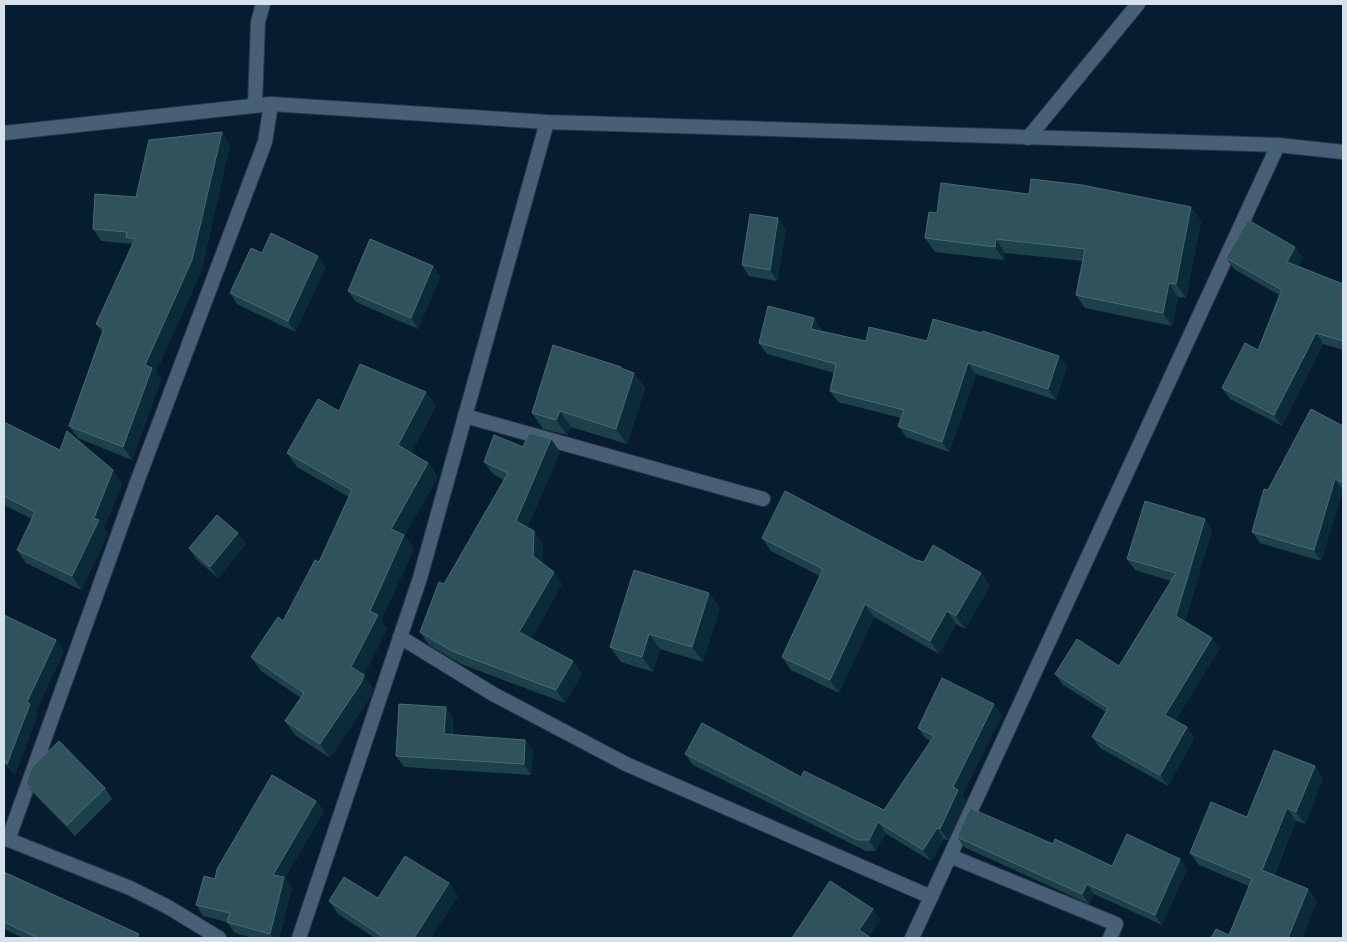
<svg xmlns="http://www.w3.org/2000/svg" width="1347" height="942" font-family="Inter,sans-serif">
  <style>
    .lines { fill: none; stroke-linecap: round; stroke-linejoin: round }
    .service-casing { stroke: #2f3646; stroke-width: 16 }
    .minor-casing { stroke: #2f3646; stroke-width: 16 }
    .tertiary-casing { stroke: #2f3646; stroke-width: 16 }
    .service { stroke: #486076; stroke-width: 14 }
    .minor { stroke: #486076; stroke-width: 14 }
    .tertiary { stroke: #486076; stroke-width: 14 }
    .wall { fill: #1d414b }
    .shaded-wall { fill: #0b2b39 }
    .building { fill: #30525d; stroke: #4a6974 }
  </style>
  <rect width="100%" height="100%" fill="#061d2f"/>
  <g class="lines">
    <g class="service-casing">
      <path id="service" d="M255,105L258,22L263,4
        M465,416L763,499
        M400,637L493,694L626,764L931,897
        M950,856L1116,924L1110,938"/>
    </g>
    <g class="minor-casing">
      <path id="minor" d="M1028,138L1138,4
        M4,838L130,888L168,907L219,938
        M8,840L137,482L265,142L271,104
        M299,938L420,578L547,122
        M912,938L1278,145"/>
    </g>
    <g class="tertiary-casing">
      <path id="tertiary" d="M4,133L271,104L547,122L1278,145L1343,152"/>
    </g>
    <use href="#service" class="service"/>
    <use href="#minor" class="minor"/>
    <use href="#tertiary" class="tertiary"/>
  </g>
  <path class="wall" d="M230,145L201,272L156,372L161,380L132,460L78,438L69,426L102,332L96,324L132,246L131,244L101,241L93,229L136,197Z
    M1029,194L1191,207L1201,221L1186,298L1178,297L1172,326L1085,308L1076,295L1083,261L1005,253L1004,260L935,252L925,238Z
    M786,229L777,281L749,276L742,265Z
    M262,253L326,267L295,332L237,304L230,293Z
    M1226,258H1303L1298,266L1343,284V350L1323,344L1282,426L1230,399L1222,388L1258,350L1279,295L1234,269Z
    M433,266L440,277L418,329L356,302L348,291Z
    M814,318L821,329V331L866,341H927L1067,366L1056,400L976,374L949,452L906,437L898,426L901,418L838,402L830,391L834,373L767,354L759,343Z
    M623,369L634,373L645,388L627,444L571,427L567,435L543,429L532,413Z
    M426,392L436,406L411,453L428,463L438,477L404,536L414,549L381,620L387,629L364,675L373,689L371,696L330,758L295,735L285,721L301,698L261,671L251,657L283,621L319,562L349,497L297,467L287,453L339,411Z
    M4,422L60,450L113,470L122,484L104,528L108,534L81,590L26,563L17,550L32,519L4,505Z
    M1343,426V490L1321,561L1260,543L1252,532L1268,490Z
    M523,447L560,452L527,528L534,531L543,544L542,563L562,584L531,639L573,661L582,674L565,703L461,664L429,645L420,632L444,584L504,480L493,474L484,462Z
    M1212,530L1185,621L1220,648L1175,721L1187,727L1194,738L1168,786L1100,748L1092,737L1106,712L1063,685L1055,674L1119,666L1171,581L1135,570L1127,559Z
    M762,538L916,560L924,562L981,573L990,586L965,629L956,624L939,654L874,617L839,693L791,670L782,657L820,576L771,551Z
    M246,544L218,578L196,559L189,548Z
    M709,593L720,608L703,662L660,649L653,672L621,662L610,647Z
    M4,615L56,640L64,651L36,711L38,714L15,774L4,763Z
    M1002,715L962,795L966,801L948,840L944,839L931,861L885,833L876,851H866L693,765L685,754L801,777L884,810L931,741L925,738L918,728Z
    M453,718V735L525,740L533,751L531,775L404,767L396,756Z
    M1315,766L1323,779L1305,824L1296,821L1274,875L1308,889L1317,902L1302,938H1211L1229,935L1249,886L1199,865L1190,853L1247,817Z
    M26,783L105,788L112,799L75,836L34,794Z
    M316,801L324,811L285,878L292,888L279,938H253L235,933L227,922L203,916L196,905L215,879Z
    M957,837L1053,844L1112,866L1187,869L1162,925L1094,894L1089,904L964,847Z
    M4,872L142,938H23L4,929Z
    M458,896L431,938H375L338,914L329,901L378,898Z"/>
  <path class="shaded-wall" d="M222,132L230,145L201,272L156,372L161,380L132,460L123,447L145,365Z
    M1191,207L1201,221L1186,298L1176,284Z
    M778,218L786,229L777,281L770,270Z
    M996,239L1005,253L1004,260L995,247Z
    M1295,247L1303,258L1295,273L1287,262Z
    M318,256L326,267L295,332L288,321Z
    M433,266L440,277L418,329L411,318Z
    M1169,283L1178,297L1172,326L1163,313Z
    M814,318L821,329L819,340L811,329Z
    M1316,333L1323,344L1282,426L1274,415Z
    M1059,356L1067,366L1056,400L1048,389Z
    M968,363L976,374L949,452L942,442Z
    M621,367L631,381L634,373L645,388L627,444L616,429Z
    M426,392L436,406L408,459L398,445Z
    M560,411L571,427L567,435L556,420Z
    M551,439L560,452L525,534L516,521Z
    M428,463L438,477L404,536L414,549L381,620L387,629L361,681L351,667L370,611L391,529Z
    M113,470L122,484L104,528L108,534L81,590L72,576L94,518Z
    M1335,479L1343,490L1321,561L1314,550Z
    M1205,519L1212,530L1184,627L1176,616Z
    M534,531L543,544L542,569L533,556Z
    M238,533L246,544L218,578L210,567Z
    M554,572L562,584L528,645L519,632Z
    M981,573L990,586L965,629L956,616Z
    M709,593L720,608L703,662L692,647Z
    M865,604L874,617L839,693L830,680Z
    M947,611L956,624L939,654L930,641Z
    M649,634L660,649L653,672L642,657Z
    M1212,638L1220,648L1172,726L1165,715Z
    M56,640L64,651L36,711L38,714L15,774L7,764L27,702Z
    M573,661L582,674L565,703L556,690Z
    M364,675L373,689L371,696L330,758L320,744Z
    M994,704L1002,715L962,795L966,801L948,840L940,829L953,787Z
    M446,707L453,718L452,745L444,734Z
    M1187,727L1194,738L1168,786L1160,775Z
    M525,740L533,751L531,775L524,764Z
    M1315,766L1323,779L1305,824L1296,812Z
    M316,801L324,811L285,878L292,888L279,938H273L270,934L273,875Z
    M1287,808L1296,821L1270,882L1262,870Z
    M878,822L885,833L876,851L869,840Z
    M937,828L944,839L931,861L923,850Z
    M1180,859L1187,869L1162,925L1155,915Z
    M449,883L458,896L431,938H414Z
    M1087,884L1094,894L1089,904L1082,894Z
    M1308,889L1317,902L1302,938H1288Z
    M873,909L880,920L868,938L859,930Z
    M139,934L142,938H136Z"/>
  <path class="building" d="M222,132L192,260L145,365L152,368L123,447L69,426L104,328L96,324L135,239L126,237L127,232L93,229L95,194L136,197L149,140Z
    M1031,179L1082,185L1191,207L1176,284L1169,283L1163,313L1076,295L1085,249L996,239L995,247L925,238L929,212L937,213L941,183L1029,194Z
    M750,214L778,218L770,270L742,265Z
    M1248,220L1295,247L1287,262L1343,284V341L1316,333L1274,415L1222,388L1245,343L1258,350L1282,290L1226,258Z
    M271,233L318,256L288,321L230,293L251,248L262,253Z
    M370,239L433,266L411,318L348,291Z
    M768,306L814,318L811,329L866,341L869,327L927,341L933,319L982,333L983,331L1059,356L1048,389L968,363L942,442L898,426L904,410L830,391L836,364L759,343Z
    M553,345L621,367V368L634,373L616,429L560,411L556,420L532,413Z
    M360,364L426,392L398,445L428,463L391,529L404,535L370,611L378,615L351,667L364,675L361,683L320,744L285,721L304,693L251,657L278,617L283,621L315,560L319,562L352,490L287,453L318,399L339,411Z
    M1311,409L1343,426V478L1341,482L1335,479L1314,550L1252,532L1264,489L1268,490Z
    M4,422L60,450L67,431L113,470L94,518L99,520L72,576L17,550L35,512L4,496Z
    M529,433L551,439L516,521L534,531L533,556L554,572L519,632L573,661L556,690L452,651L420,632L439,582L444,584L508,473L484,462L494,435L523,447Z
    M785,491L916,560L924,562L933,545L981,573L956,616L947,611L930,641L865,604L830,680L782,657L823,569L762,538Z
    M1145,501L1205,519L1176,616L1212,638L1165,715L1187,727L1160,775L1092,737L1108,708L1055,674L1077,639L1119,666L1176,573L1127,559Z
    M217,515L238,533L210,567L189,548Z
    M634,570L709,593L692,647L649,634L642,657L610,647Z
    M4,615L56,640L27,702L30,704L7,764L4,760Z
    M942,678L994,704L953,787L958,790L940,829L937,828L923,850L878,822L869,840H858L685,754L702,723L801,777L804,771L884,810L934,736L918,728Z
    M399,704L446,707L444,734L525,740L524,764L396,756Z
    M59,741L105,788L67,825L26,783L32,767Z
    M1274,750L1315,766L1296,812L1287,808L1262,870L1308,889L1288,938H1211L1216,929L1229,935L1252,879L1190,853L1211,802L1247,817Z
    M272,775L316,801L273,875L284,877L270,934L227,922L230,913L196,905L204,876L215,879L217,869Z
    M970,808L1053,844L1055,839L1112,866L1127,834L1180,859L1155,915L1087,884L1082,894L957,837Z
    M405,856L449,883L414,938H381L382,936L329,901L344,877L378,898Z
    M4,872L139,934L136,938H38L4,922Z
    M830,881L873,909L859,930L871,938H792Z"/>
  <rect width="1347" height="942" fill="none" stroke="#d4e2ee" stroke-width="10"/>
</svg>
